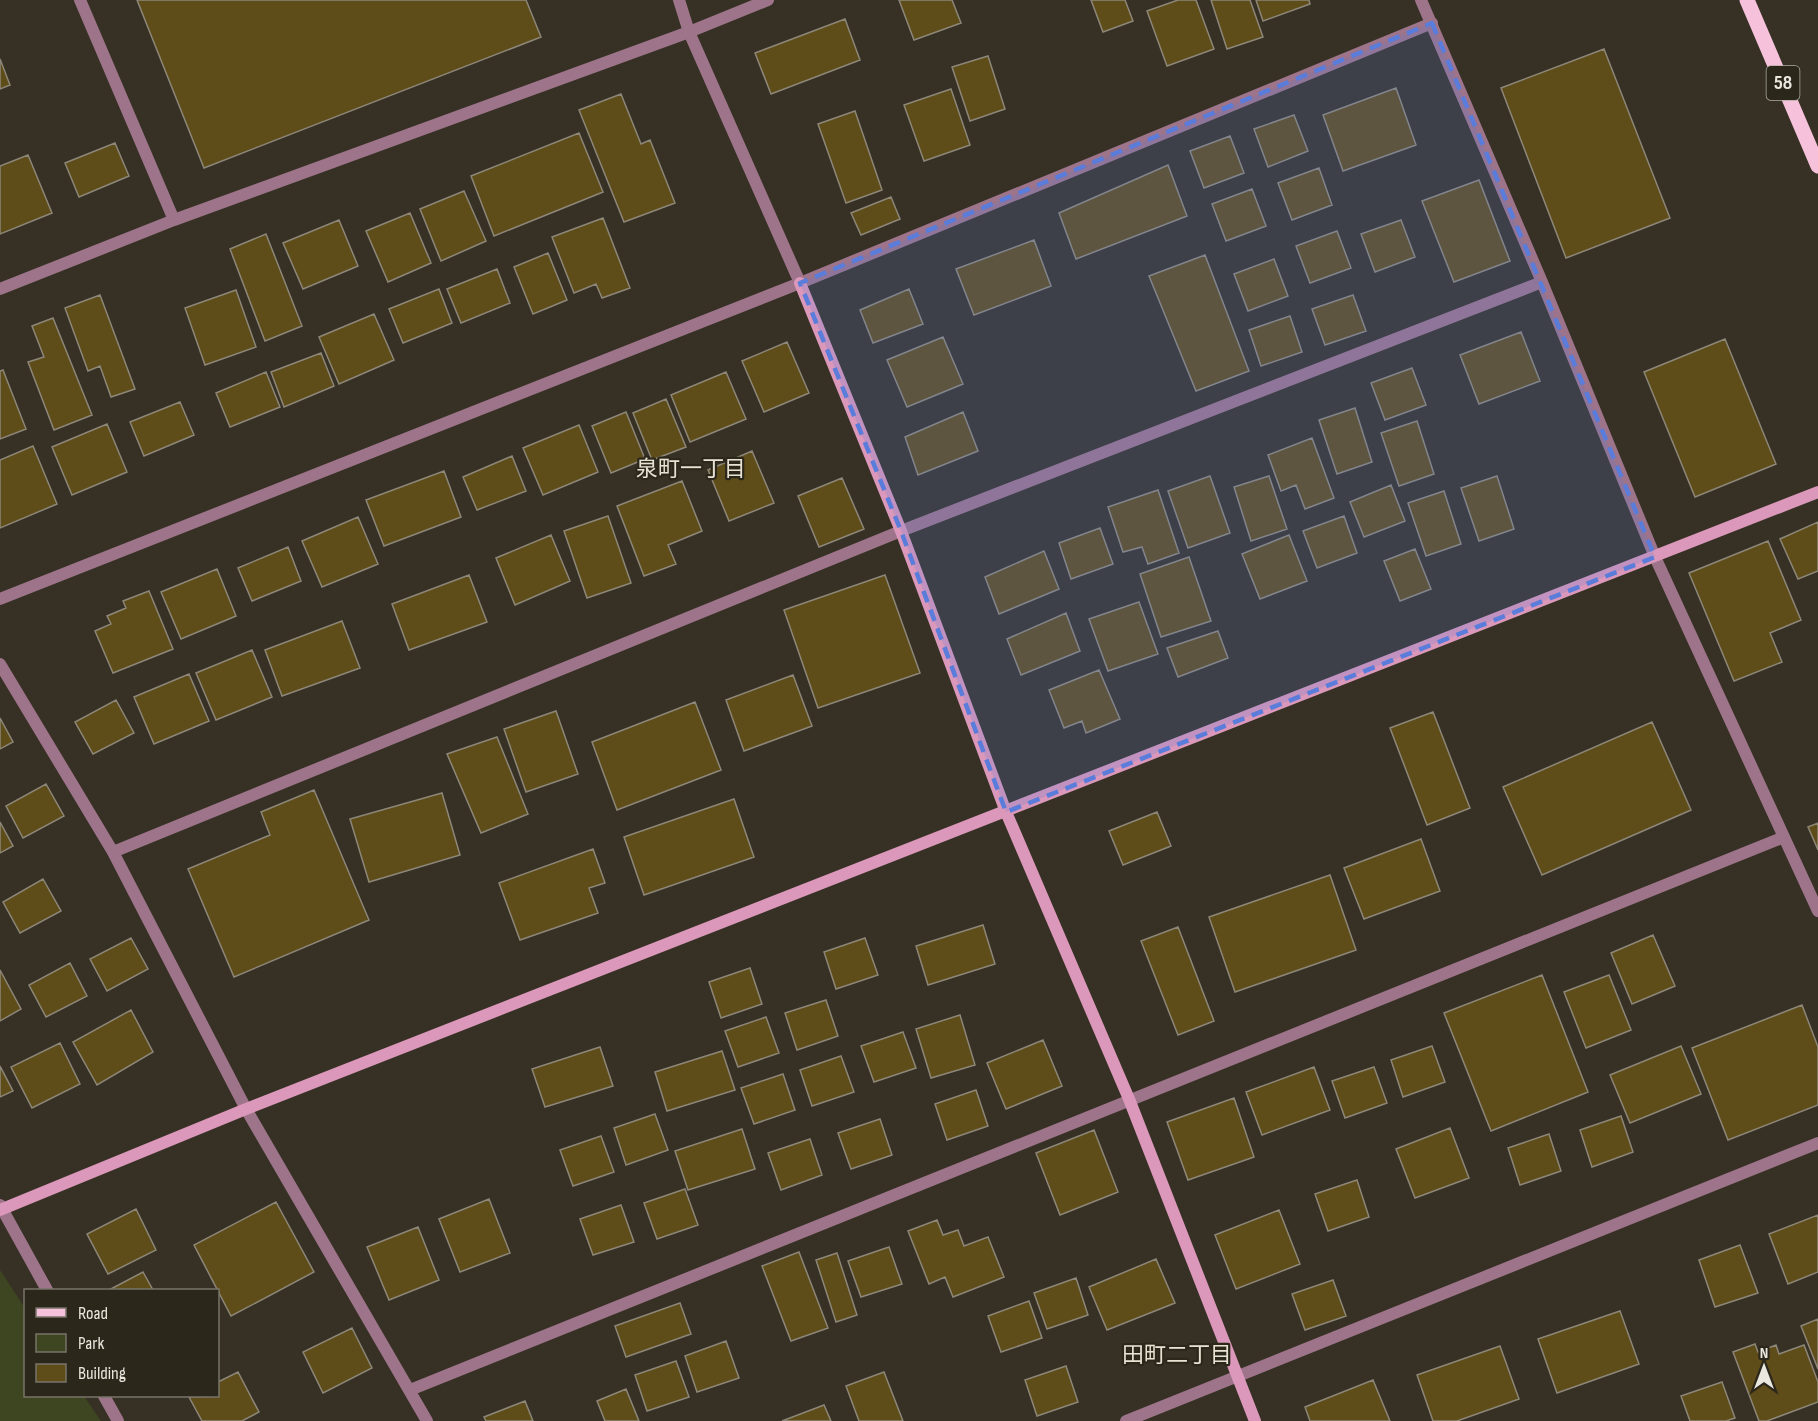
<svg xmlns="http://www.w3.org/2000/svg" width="1818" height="1421" font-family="'Sofia Sans Condensed','Noto Sans JP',sans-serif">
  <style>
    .green { fill: #3d4521 }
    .building { fill: #5e4c19; stroke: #8d8779; stroke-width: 1.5 }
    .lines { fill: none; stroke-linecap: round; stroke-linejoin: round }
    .street { stroke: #9d7489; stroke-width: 12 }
    .secondary { stroke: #db98ba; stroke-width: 12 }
    .primary { stroke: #f5c1db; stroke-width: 15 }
    .marked { fill: #5a7cda; fill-opacity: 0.2; stroke: #5a7cda; stroke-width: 4.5; stroke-dasharray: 12 8; stroke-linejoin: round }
    .labels { text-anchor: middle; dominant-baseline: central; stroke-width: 4.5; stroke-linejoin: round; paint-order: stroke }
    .shield { fill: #2c271b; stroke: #b1ada4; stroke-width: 1.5 }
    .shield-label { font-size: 20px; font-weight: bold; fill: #eae7df }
    .neighbourhood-label { font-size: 22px; fill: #e8e2d2; stroke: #2c271b }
  </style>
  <rect width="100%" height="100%" fill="#363124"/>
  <path class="green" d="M0,1270L25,1308L26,1396H84L101,1421H0Z"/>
  <path class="building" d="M137,0H526L541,37L204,168Z
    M899,0H952L961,23L914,40Z
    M1091,0H1125L1133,21L1103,32Z
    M1178,0H1196L1214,49L1167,66L1147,11Z
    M1211,0H1250L1263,37L1227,49Z
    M1256,0H1309L1310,4L1263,21Z
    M845,19L860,60L771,94L755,53Z
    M1604,49L1670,218L1566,258L1501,88Z
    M988,56L1005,109L970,121L952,67Z
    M0,59L10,85L0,89Z
    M1396,88L1416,145L1343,171L1323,115Z
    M951,89L970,145L924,161L904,105Z
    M621,94L641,144L650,140L675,203L624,222L579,110Z
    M855,111L882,190L846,203L818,124Z
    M1294,115L1308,151L1268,167L1254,129Z
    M579,133L603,192L494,236L471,176Z
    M1230,136L1244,173L1204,188L1190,151Z
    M115,143L129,176L79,197L65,163Z
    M28,155L52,213L0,234V166Z
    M1168,165L1187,216L1076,259L1059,213Z
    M1319,168L1332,205L1292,220L1278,183Z
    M1479,180L1510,261L1454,282L1422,201Z
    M1252,189L1266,226L1226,241L1212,204Z
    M464,191L486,241L441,261L420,209Z
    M891,197L900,219L861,235L851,213Z
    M410,213L431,263L388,282L366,231Z
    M603,218L630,288L602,298L596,284L574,293L552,237Z
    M339,220L358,266L303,289L283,243Z
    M1401,220L1415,257L1375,272L1361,234Z
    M1337,231L1351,268L1310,283L1296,246Z
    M266,234L302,326L265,341L230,249Z
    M1034,240L1051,286L974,315L956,269Z
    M548,253L567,300L533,314L514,267Z
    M1205,255L1249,371L1196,391L1149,276Z
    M1274,259L1288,296L1248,311L1234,274Z
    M497,269L510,303L461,323L447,289Z
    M439,289L452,323L403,343L389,309Z
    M909,289L923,324L873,343L860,310Z
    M236,290L256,347L205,365L185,308Z
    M100,295L135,389L111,397L100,366L88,371L65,308Z
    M1353,295L1366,331L1325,345L1312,309Z
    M374,314L394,360L339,384L319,337Z
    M1290,316L1302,352L1261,366L1249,330Z
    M53,318L92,415L54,430L28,362L44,357L32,326Z
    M1521,332L1540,381L1479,404L1460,355Z
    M943,337L963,384L907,407L887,360Z
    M1725,339L1776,464L1695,497L1644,372Z
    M787,342L809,393L764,412L742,361Z
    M321,353L334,386L284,407L271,372Z
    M1412,368L1426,405L1385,420L1371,383Z
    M3,370L26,429L0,439V371Z
    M266,372L280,407L230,427L216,393Z
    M726,372L746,419L690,442L671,395Z
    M666,399L686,447L652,460L633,413Z
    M180,402L194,435L144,456L130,422Z
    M1355,408L1372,462L1337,474L1319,420Z
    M626,412L645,459L611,473L592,426Z
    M963,412L978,451L918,475L905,437Z
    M1417,421L1434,474L1399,486L1381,433Z
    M107,424L127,472L72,495L52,447Z
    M579,425L598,472L543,495L523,448Z
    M1312,438L1334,498L1305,509L1296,485L1281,491L1268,455Z
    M33,446L57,504L0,528V460Z
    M752,451L774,503L729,521L708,470Z
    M512,456L526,491L477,510L463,477Z
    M444,471L461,517L384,546L366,500Z
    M1210,476L1230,533L1188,548L1168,491Z
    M1269,476L1287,529L1251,541L1234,487Z
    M1497,476L1514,529L1479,541L1461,488Z
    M842,478L864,529L819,547L798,496Z
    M682,481L702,531L668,545L676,564L644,576L617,506Z
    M1391,485L1405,521L1364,537L1350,502Z
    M1158,490L1179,553L1148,564L1142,547L1123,552L1108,507Z
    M1444,491L1461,544L1426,556L1408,503Z
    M608,516L631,583L587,598L564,531Z
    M1344,516L1357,553L1317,568L1303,531Z
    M358,517L378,564L322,587L302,541Z
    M1818,522V571L1798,579L1780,539Z
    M1100,528L1113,564L1071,579L1059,543Z
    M551,535L570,581L515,605L496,558Z
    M1289,535L1307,581L1260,599L1242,554Z
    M1768,541L1801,620L1770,633L1782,662L1734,681L1689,573Z
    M288,547L301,581L252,601L238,568Z
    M1415,549L1431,589L1400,601L1384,561Z
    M1044,551L1059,589L999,614L985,577Z
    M1189,557L1211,621L1161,637L1140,574Z
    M217,569L236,616L181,639L161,592Z
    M469,575L487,622L409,650L392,604Z
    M885,575L920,673L818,708L784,610Z
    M149,591L173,649L113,673L95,631L111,624L107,616L126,608L123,601Z
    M1139,602L1158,654L1108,671L1089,619Z
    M1066,613L1080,651L1021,675L1007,639Z
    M342,621L360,668L282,696L265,650Z
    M1218,631L1228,658L1178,677L1167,648Z
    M252,650L272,697L216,720L196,673Z
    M1099,670L1120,719L1086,733L1082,721L1064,728L1049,690Z
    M189,674L209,721L154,744L134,697Z
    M793,675L812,726L744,751L726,700Z
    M116,700L134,733L93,754L75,722Z
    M695,702L721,770L617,810L592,742Z
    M556,711L578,774L526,792L504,729Z
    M1433,712L1470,808L1427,825L1390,728Z
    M0,718L13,742L0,749Z
    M1652,722L1691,810L1542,875L1503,787Z
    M497,737L528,814L481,833L447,754Z
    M46,784L64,816L23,838L6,806Z
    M314,790L369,920L234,977L188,869L270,835L261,812Z
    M442,793L460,855L369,882L350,819Z
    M734,799L754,857L644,895L624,837Z
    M1157,812L1171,846L1123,865L1109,831Z
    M0,822L13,846L0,853Z
    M1818,823V850L1808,827Z
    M1421,839L1440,891L1364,919L1344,868Z
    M593,849L605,883L589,888L598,913L520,940L499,883Z
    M1330,875L1356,950L1235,992L1209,917Z
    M43,879L61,911L20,933L3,902Z
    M983,925L995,964L928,985L916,946Z
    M1178,927L1214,1021L1178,1035L1141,941Z
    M1653,935L1675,986L1632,1004L1611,953Z
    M131,938L148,969L107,991L90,959Z
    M865,938L878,975L836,989L824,952Z
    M70,963L87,996L46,1017L29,985Z
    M750,968L762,1004L721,1018L709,982Z
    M0,970L21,1009L0,1021Z
    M1542,975L1588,1092L1491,1131L1444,1013Z
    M1609,975L1631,1030L1586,1048L1564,992Z
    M826,1000L838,1036L797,1050L785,1013Z
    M1802,1005L1818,1047V1105L1728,1140L1692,1048Z
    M131,1010L153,1052L97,1085L73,1042Z
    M960,1015L975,1065L931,1078L916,1029Z
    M766,1017L779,1053L738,1067L725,1031Z
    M903,1032L916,1068L874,1082L861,1046Z
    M1043,1040L1062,1086L1006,1109L987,1063Z
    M60,1043L80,1084L32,1108L11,1067Z
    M1432,1046L1445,1082L1403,1097L1391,1060Z
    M1681,1046L1701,1094L1630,1123L1610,1075Z
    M600,1047L613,1086L545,1107L532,1069Z
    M722,1051L735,1090L667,1111L655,1072Z
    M841,1056L854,1092L812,1106L800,1070Z
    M0,1066L13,1091L0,1097Z
    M1314,1067L1330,1110L1262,1135L1246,1092Z
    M1374,1067L1387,1103L1345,1118L1332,1081Z
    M783,1074L795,1110L754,1124L741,1088Z
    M976,1090L988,1126L947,1140L935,1104Z
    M1234,1098L1254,1157L1188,1180L1167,1122Z
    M655,1114L668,1150L626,1165L614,1128Z
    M1621,1116L1633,1152L1592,1167L1580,1130Z
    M880,1119L892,1155L851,1169L838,1133Z
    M1450,1128L1469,1178L1415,1198L1396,1149Z
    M742,1129L755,1169L688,1190L675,1151Z
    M1094,1130L1118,1192L1060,1215L1036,1153Z
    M1549,1134L1561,1171L1520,1185L1508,1148Z
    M601,1136L614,1172L573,1186L560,1150Z
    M810,1139L822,1175L781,1190L768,1153Z
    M1357,1180L1369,1217L1328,1231L1315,1194Z
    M685,1189L698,1225L657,1239L644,1203Z
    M489,1199L510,1253L460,1272L439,1219Z
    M276,1202L314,1272L231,1316L194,1245Z
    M621,1205L634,1242L593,1255L580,1219Z
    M136,1209L156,1250L108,1274L87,1234Z
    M1279,1210L1300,1264L1236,1289L1215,1235Z
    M1818,1215V1272L1788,1284L1769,1234Z
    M937,1220L943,1235L958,1230L964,1246L988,1237L1004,1277L953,1297L945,1277L929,1284L908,1231Z
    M418,1227L439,1280L389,1300L367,1247Z
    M1740,1245L1758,1293L1715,1307L1699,1260Z
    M889,1247L902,1284L861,1297L848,1261Z
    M799,1252L828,1328L791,1341L762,1266Z
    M837,1253L857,1315L836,1322L816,1260Z
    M1156,1259L1175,1303L1107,1330L1089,1287Z
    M143,1272L153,1290H109Z
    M1076,1278L1088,1315L1047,1329L1034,1293Z
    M1333,1280L1346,1316L1305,1330L1292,1294Z
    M1029,1301L1042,1338L1001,1352L988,1316Z
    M680,1303L691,1334L626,1357L615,1326Z
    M1620,1311L1639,1364L1557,1393L1538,1339Z
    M1818,1319V1369L1801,1326Z
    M352,1328L372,1368L323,1393L303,1352Z
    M726,1341L739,1378L697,1392L685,1356Z
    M1755,1344L1758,1352L1776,1345L1779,1354L1804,1345L1818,1382V1402L1767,1421H1759L1733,1352Z
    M1500,1346L1519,1399L1457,1421H1433L1417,1375Z
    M676,1361L689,1397L647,1411L635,1375Z
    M1066,1366L1078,1402L1037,1416L1025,1380Z
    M238,1372L259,1412L242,1421H202L189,1397L218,1396V1382Z
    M884,1372L903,1421H859L846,1386Z
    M1373,1380L1390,1421H1310L1305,1407Z
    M1722,1382L1735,1418L1726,1421H1690L1681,1396Z
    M626,1389L639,1421H605L597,1401Z
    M525,1401L533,1421H486L484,1417Z
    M824,1405L831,1421H782Z"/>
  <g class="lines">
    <path class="street" d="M80,0L174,220
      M679,0L689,32L800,283
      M1421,0L1542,282L1655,557L1818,911
      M0,289L174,220L689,32L768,0
      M0,599L800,283L1432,23
      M0,664L113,852L246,1109L427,1421
      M113,852L901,531L1542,282
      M0,1205L47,1290
      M410,1390L1784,837
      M104,1396L118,1421
      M1126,1421L1818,1143"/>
    <path class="secondary" d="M800,283L901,531L1006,812L1129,1099L1255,1421
      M0,1210L246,1109L1818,492"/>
    <path class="primary" d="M1747,0L1818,166"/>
  </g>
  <path class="marked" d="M1432,23L1655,557L1006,812L901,531L800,283Z"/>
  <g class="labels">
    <rect class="shield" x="1766.5" y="66" width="33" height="34" rx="4.5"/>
    <g class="shield-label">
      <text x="1783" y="83">58</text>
    </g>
    <g class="neighbourhood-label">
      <text x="691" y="469">泉町一丁目</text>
      <text x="1177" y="1355">田町二丁目</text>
    </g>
  </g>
  <rect x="24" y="1289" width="195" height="108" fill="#2c271b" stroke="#787469" stroke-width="1.5"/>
  <rect x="36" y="1308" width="30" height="9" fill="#f5c1db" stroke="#787469" stroke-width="1.5"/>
  <text x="78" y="1319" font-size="18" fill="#eae7df">Road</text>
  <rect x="36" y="1334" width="30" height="18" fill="#3d4521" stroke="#787469" stroke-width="1.5"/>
  <text x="78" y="1349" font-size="18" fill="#eae7df">Park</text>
  <rect x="36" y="1364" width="30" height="18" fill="#5e4c19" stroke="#787469" stroke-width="1.5"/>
  <text x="78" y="1379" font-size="18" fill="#eae7df">Building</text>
  <g transform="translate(1764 1367)" stroke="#2c271b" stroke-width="4.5" paint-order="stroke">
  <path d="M0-4.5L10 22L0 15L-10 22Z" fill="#eae7df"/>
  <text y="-9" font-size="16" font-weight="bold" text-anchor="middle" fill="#eae7df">N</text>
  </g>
</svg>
